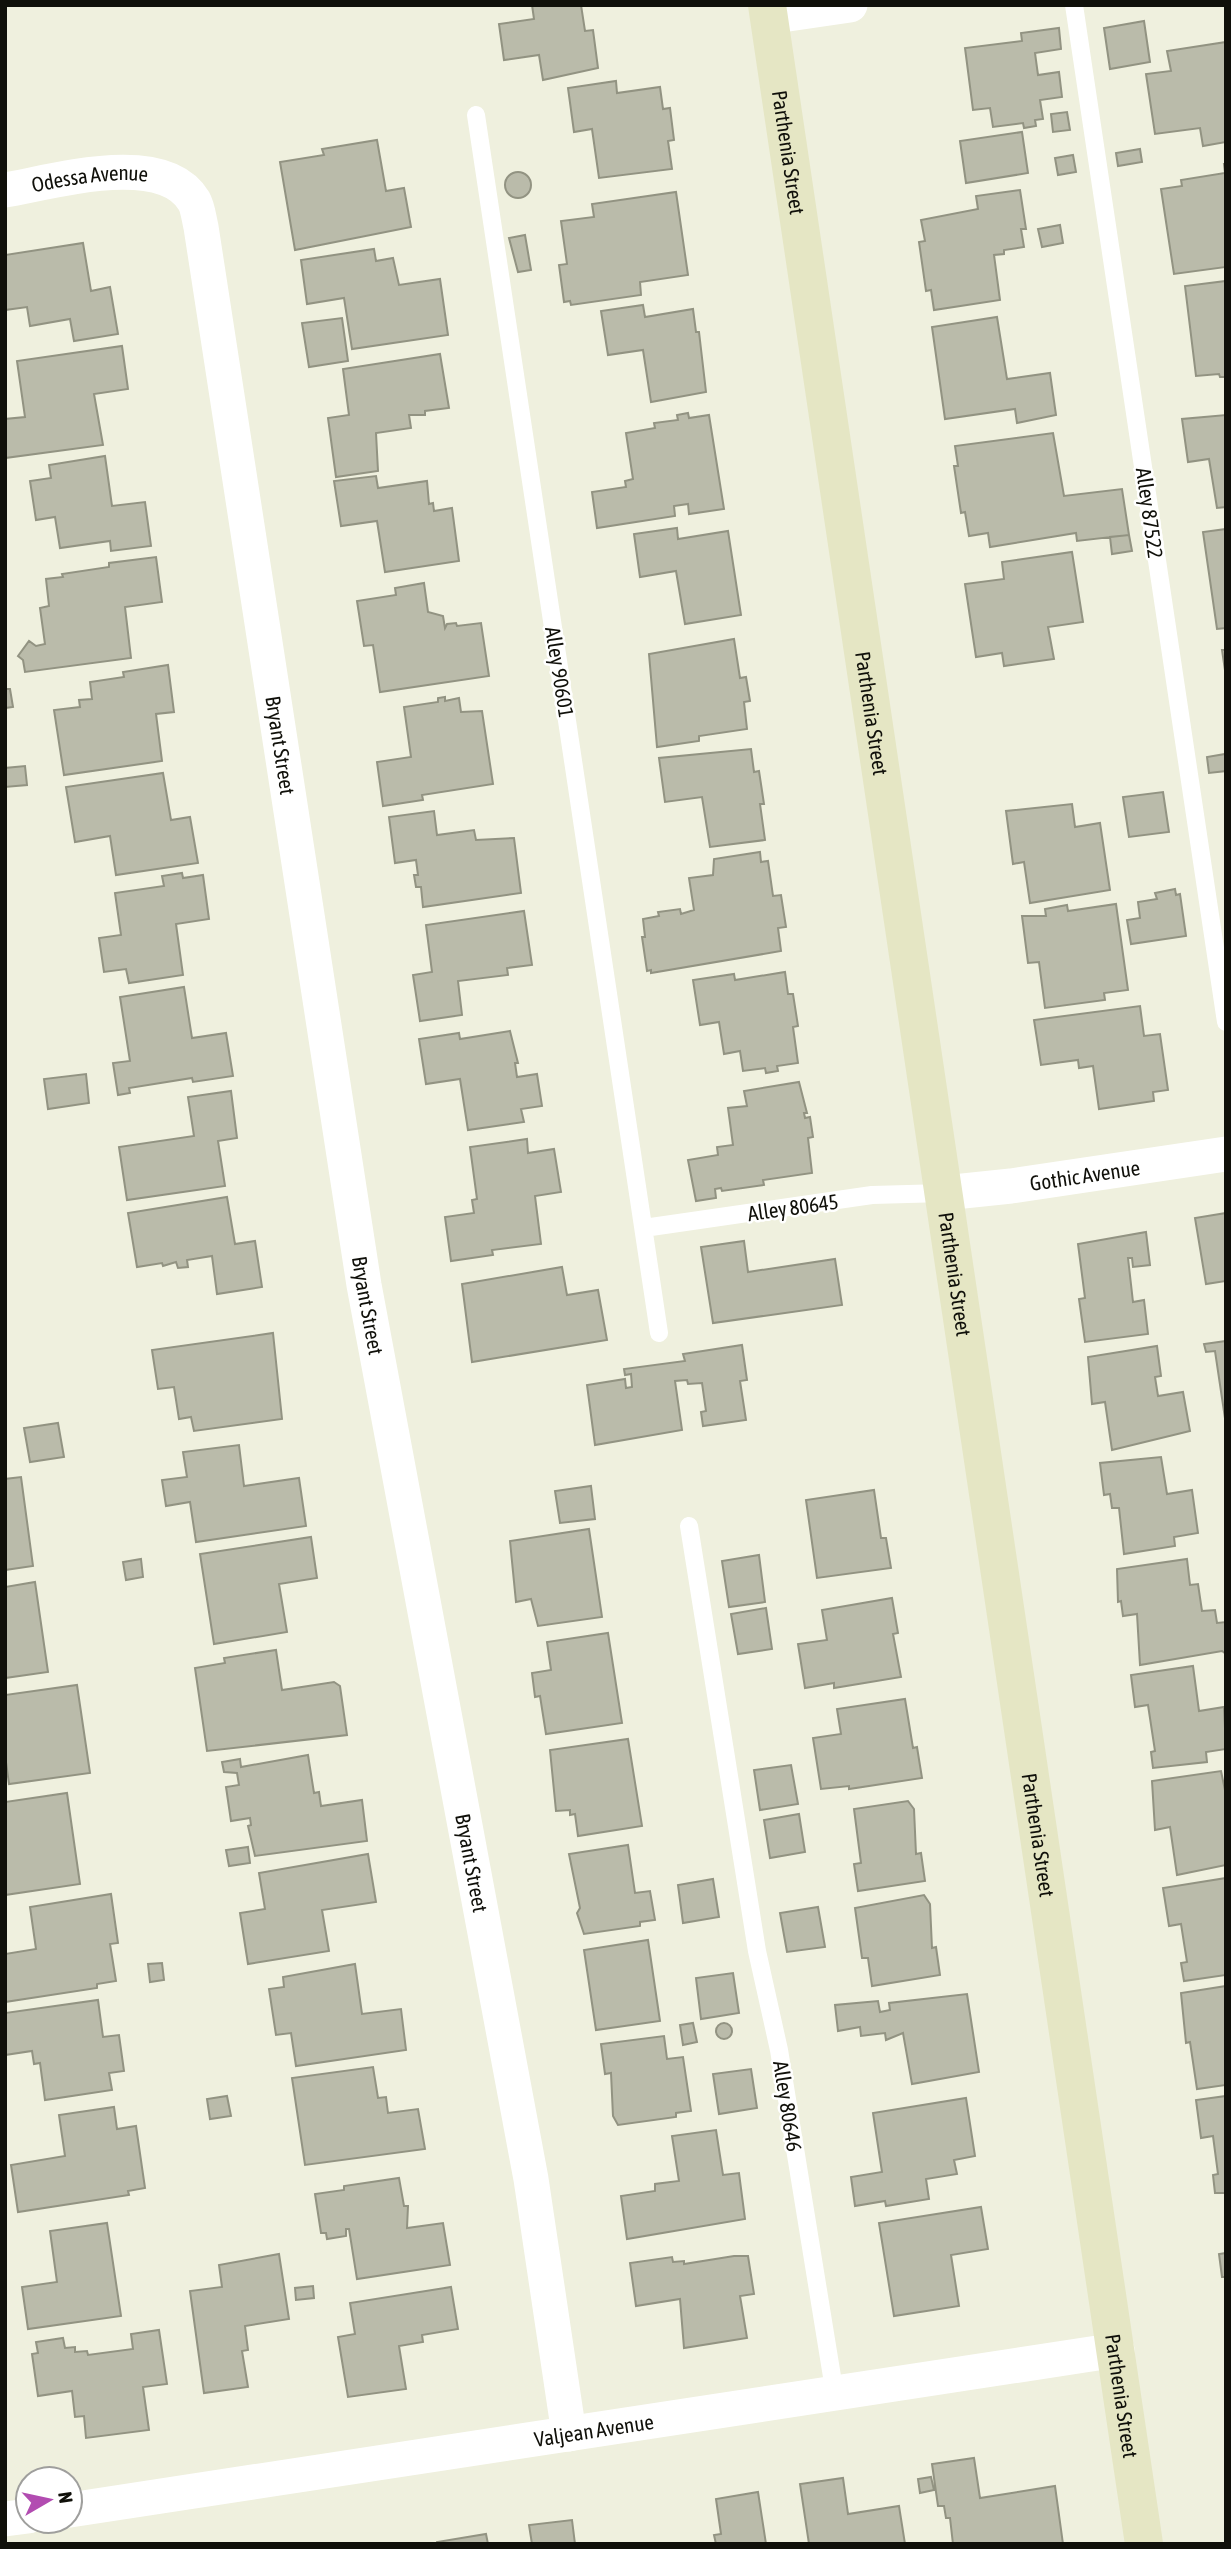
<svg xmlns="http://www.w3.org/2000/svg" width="1231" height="2549" font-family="'Asap Condensed',sans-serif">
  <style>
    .building { fill: #babbaa; stroke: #929382; stroke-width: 2 }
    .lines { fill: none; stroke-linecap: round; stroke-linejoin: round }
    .service { stroke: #fff; stroke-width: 18 }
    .minor { stroke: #fff; stroke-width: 35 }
    .secondary { stroke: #e5e6c4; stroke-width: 38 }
    .labels { text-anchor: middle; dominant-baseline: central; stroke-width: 5; stroke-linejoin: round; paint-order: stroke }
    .street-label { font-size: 21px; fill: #10100a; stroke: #fff }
  </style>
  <rect width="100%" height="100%" fill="#eff0de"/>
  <path class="building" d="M532,5H581L585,31L593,30L598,68L543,80L539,55L504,60L499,24L534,19Z
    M1144,21L1150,62L1110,69L1104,28Z
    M1059,28L1061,49L1035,53L1038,75L1059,72L1062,97L1040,100L1043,119L1035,120L1036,126L1024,128L1023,123L993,127L990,108L973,110L965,48L1022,41L1021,33Z
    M1226,42V142L1203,146L1200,128L1155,134L1146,74L1171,71L1167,51Z
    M616,81L617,93L660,87L663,109L670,108L674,140L668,141L672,169L599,178L592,129L574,132L568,88Z
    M1067,112L1070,130L1053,132L1051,114Z
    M1022,132L1028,173L966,183L960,141Z
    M377,140L386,191L404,188L411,227L295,250L280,162L324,155L322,149Z
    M1140,149L1142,162L1118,166L1116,153Z
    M1073,155L1076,172L1058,175L1055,158Z
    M1224,164H1226V267L1174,274L1161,189L1182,186L1181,180L1225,173Z
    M505 185a13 13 0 1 1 26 0a13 13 0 1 1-26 0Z
    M1020,190L1026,229H1021L1024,247L1004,250V254L994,255L1000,300L934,310L931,290L926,291L919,242L925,241L921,220L978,209L976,196Z
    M676,192L688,275L640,282L641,295L571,305L570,301L564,302L559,265L567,264L561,221L594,217L592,204Z
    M1060,225L1063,243L1042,247L1038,229Z
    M525,235L531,270L518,272L509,238Z
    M83,243L91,291L110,287L118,334L74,341L70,319L30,326L27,307L5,310V255Z
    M374,249L376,261L393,258L399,285L440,279L448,335L352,349L344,298L307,304L301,260Z
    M1226,281V377H1220L1219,374L1196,376L1185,286Z
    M643,305L645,317L693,309L696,332H699L706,392L651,402L643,350L608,355L601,311Z
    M997,317L1007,379L1050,373L1056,415L1017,423L1015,409L945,419L932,327Z
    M342,318L348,361L309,367L302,323Z
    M122,346L128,389L94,394L103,445L5,458V419L25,417L17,361Z
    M440,354L449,408L425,411V415H409L411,428L376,433L378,471L336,477L328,418L349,415L343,369Z
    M688,413L689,418L709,415L724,509L689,514L688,504L674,506L675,516L597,528L592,492L626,487L625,481L633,479L626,433L655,428L654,423L678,420L677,415Z
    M1226,415V507L1217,508L1209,459L1188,462L1182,419Z
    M1053,433L1064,496L1122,489L1129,535L1077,541L1076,533L990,547L988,533L969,536L965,512L961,513L954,466H958L955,446Z
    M105,456L112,506L145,502L151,546L111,551L110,541L60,548L55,517L36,520L30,481L51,478L49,465Z
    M376,476L378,488L427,481L429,504L433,503L434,511L452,508L459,561L385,572L377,521L341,526L334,481Z
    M677,528L678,539L728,531L741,615L685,624L676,571L640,577L634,534Z
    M1226,529V628L1217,629L1203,532Z
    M1129,535L1132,551L1112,554L1110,537Z
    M1072,552L1083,622L1048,627L1054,659L1004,666L1002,653L976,657L965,584L1004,579L1002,562Z
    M156,557L162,602L125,607L131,658L25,672L23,660L18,656L29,641L36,646L45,644L40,608L49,606L46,579L63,577L62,574L109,567V563Z
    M424,583L428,612L443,616L445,628L447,624L456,623L457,626L481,623L489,676L380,692L373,645L364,646L357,601L396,595L395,588Z
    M734,639L740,678L746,677L750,701L744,702L747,729L699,736V741L657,747L649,654Z
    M1222,650H1226V677Z
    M168,665L174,712L156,714L162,761L64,775L54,710L80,707L79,700L92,699L90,682L124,677L123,672Z
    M5,689H10L13,707L5,708Z
    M445,697V701L459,698L461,712L482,711L493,784L422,795L423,800L383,806L377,762L411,757L404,707L438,702V698Z
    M751,749L754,772L759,771L764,804H760L765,840L710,847L702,797L665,802L659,758Z
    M1225,754L1226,771L1209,773L1207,757Z
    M25,766L27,785L5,787V768Z
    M163,773L171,820L190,817L198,863L116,875L110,836L75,842L66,787Z
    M1163,792L1169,832L1129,837L1123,797Z
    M1072,804L1075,827L1100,823L1110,890L1030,903L1024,862L1013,864L1006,811Z
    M434,811L437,835L474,830L476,840L514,838L521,893L423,907L421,887H416L414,875H418L416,860L395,863L389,817Z
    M760,852L761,862L768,861L773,896L781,895L786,927L778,928L781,951L651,973V970L647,971L642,937H645L643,919L659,916L658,912L680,909L681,914L694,910L689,878L713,875L714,859Z
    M182,873L183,878L203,875L209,919L176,924L183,975L129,983L126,969L104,972L99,938L121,935L115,893L164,886L162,876Z
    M1175,889L1176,895L1180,894L1186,936L1131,944L1127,920L1140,918L1138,902L1157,899L1155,893Z
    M1116,904L1128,990L1104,993L1105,1000L1045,1008L1039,962L1028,963L1022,916H1046L1045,909L1067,905L1068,911Z
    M524,911L532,965L507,968L508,975L458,981L462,1015L420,1021L413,975L432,972L426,925Z
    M785,972L788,994H793L798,1026L793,1027L798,1063L777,1066L778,1071L766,1073L765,1068L743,1071L740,1051L724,1054L719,1022L700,1025L693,980L734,974L735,980Z
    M184,987L192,1038L226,1033L233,1076L193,1082L192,1078L129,1088L130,1093L118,1095L113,1063L130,1061L120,997Z
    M1140,1006L1144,1036L1160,1034L1168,1090L1153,1092L1154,1101L1099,1109L1093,1066L1079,1068L1078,1060L1041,1065L1034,1020Z
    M510,1031L518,1063H515L517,1077L537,1074L542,1106L521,1109L524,1122L468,1130L460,1079L426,1084L419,1039L459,1033L460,1039Z
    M86,1074L89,1103L48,1109L44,1079Z
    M799,1082L807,1113H804L805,1118L810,1117L813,1137L808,1138L812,1173L763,1180L764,1185L722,1191L721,1188L715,1189L716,1198L696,1201L688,1160L718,1155L717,1147L733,1145L728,1108L747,1106L744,1091Z
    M231,1091L237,1138L218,1141L225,1186L127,1200L119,1147L194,1136L188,1097Z
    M527,1139L528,1153L554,1149L561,1192L535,1196L541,1244L492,1250L493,1255L451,1261L445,1217L474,1213L472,1200L477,1199L470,1147Z
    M227,1197L235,1244L255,1241L262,1287L217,1294L212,1256L187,1260L188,1267L178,1268L176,1262L163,1266L162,1263L137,1267L128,1213Z
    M1226,1213V1281L1206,1284L1195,1218Z
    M1146,1232L1150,1265L1133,1267L1132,1258H1128L1133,1302L1144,1300L1148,1334L1085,1342L1079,1299L1085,1298L1078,1244Z
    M744,1241L748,1272L835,1259L842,1305L713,1323L701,1247Z
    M562,1267L567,1295L598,1290L607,1340L472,1362L462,1284Z
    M273,1333L282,1419L194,1431L191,1417L179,1419L174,1387L158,1389L152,1350Z
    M1226,1341V1425L1215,1351L1206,1352L1204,1344Z
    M742,1345L747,1380L740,1381L746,1420L703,1426L701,1412L706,1411L702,1383L688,1384L687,1380L675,1381L682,1430L595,1445L587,1385L625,1379L626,1388L632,1387L631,1374L625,1375L624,1369L685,1361L683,1354Z
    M1157,1346L1161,1376L1155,1377L1158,1396L1183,1392L1190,1431L1112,1450L1105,1402L1092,1404L1088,1357Z
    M58,1423L64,1457L30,1462L24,1428Z
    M239,1445L244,1486L299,1478L306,1526L196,1542L190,1502L166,1506L162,1480L187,1477L183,1452Z
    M1161,1457L1167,1494L1192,1490L1198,1533L1174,1537L1175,1546L1124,1554L1119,1508H1112L1110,1494L1104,1495L1100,1463Z
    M21,1477L33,1566L5,1570V1479Z
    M591,1486L595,1519L560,1523L555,1491Z
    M874,1490L881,1538H886L891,1568L817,1578L806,1500Z
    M589,1529L602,1617L538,1626L531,1599L516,1602L510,1541Z
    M311,1537L317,1578L279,1584L287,1632L214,1644L200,1554Z
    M759,1555L765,1602L729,1607L722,1561Z
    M141,1559L143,1577L126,1580L123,1562Z
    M1187,1559L1190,1585L1198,1584L1202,1611L1215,1610L1217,1623L1226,1622V1654L1222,1651L1140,1665L1137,1614L1123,1616L1121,1601L1118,1602L1117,1569Z
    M35,1582L48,1672L5,1678V1587Z
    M892,1598L898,1633L893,1634L901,1677L834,1688V1683L805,1688L798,1644L827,1640L822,1610Z
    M766,1608L772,1649L738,1654L731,1614Z
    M608,1633L622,1723L546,1734L540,1696L535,1697L532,1673L551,1670L547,1642Z
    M276,1650L282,1690L334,1682L340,1686L347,1735L207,1751L195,1668L225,1663L224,1658Z
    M1193,1666L1199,1711L1224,1707L1226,1749L1206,1752L1207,1762L1153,1768L1151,1752L1155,1751L1148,1705L1135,1707L1131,1675Z
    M77,1685L90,1773L9,1784L5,1755V1695Z
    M905,1699L913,1748L917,1747L922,1778L849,1789V1786L821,1789L813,1738L841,1734L837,1709Z
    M628,1739L642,1826L578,1836L575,1814L570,1815V1810L556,1811L550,1750Z
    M308,1755L314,1793L319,1792L321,1806L362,1800L367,1841L255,1856L248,1826L251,1825L250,1818L231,1821L226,1787L239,1785L237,1773L224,1772L222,1762L240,1759L241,1767Z
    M791,1765L798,1804L760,1810L754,1770Z
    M1221,1771L1226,1795V1865L1177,1875L1170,1827L1155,1830L1152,1781Z
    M67,1793L80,1884L5,1895V1802Z
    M908,1801L914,1809L916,1854L921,1853L925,1881L858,1891L854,1864L861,1863L854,1809Z
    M799,1814L805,1852L770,1858L764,1820Z
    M628,1845L635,1893L650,1891L655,1920L640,1922V1926L584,1934L577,1913L580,1908L569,1854Z
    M248,1847L250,1863L229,1866L226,1850Z
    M368,1854L376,1902L322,1910L329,1951L248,1964L240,1913L265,1909L259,1873Z
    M1226,1878V1975L1184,1981L1181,1963L1187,1962L1181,1924L1169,1926L1163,1888Z
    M713,1879L719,1917L683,1923L678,1885Z
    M111,1894L118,1943L110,1944L116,1981L97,1984V1988L5,2002V1954L36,1949L30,1907Z
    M924,1895L930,1904L932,1948L936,1947L940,1975L872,1986L868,1958H862L855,1908Z
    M818,1907L825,1947L787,1952L780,1913Z
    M648,1940L660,2021L596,2030L584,1950Z
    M162,1963L164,1980L150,1982L148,1964Z
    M355,1964L362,2014L401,2009L406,2050L296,2066L291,2033L276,2035L269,1989L284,1987L283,1977Z
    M733,1973L739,2013L701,2019L696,1978Z
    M1226,1986V2085L1197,2089L1190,2042L1186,2043L1181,1993Z
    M967,1994L979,2072L912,2084L903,2033L886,2040L885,2033L861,2036L860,2027L838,2031L835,2005L878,2001L880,2012L890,2010L889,2003Z
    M98,2000L103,2037L119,2035L124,2071L109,2073L112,2090L45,2100L40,2063L34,2064L32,2051L5,2055V2013Z
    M716 2031a8 8 0 1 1 16 0a8 8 0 1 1-16 0Z
    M693,2023L697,2042L683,2045L680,2025Z
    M664,2036L667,2059L683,2057L691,2111L676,2113V2117L618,2125L613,2116L611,2073L605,2074L601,2044Z
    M373,2067L378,2098L386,2097L388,2113L418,2109L425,2149L305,2165L292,2078Z
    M751,2069L757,2108L719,2114L713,2074Z
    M227,2096L231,2116L210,2119L207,2099Z
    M1226,2096V2193H1215L1213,2175L1218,2174L1213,2136L1201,2138L1196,2100Z
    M966,2098L975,2156L954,2160L957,2174L926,2179L929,2199L886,2206L885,2201L855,2206L851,2177L882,2172L873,2113Z
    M114,2107L117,2129L136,2126L145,2188L128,2191L129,2195L18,2212L11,2165L65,2156L59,2115Z
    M716,2130L723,2175L739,2173L745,2219L627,2239L621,2196L655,2191V2184L679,2181L672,2136Z
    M399,2178L404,2206H408L407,2228L443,2223L450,2265L357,2279L349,2229H346V2236L327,2239L326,2233H321L315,2194L344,2190V2186Z
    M981,2207L988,2249L951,2255L959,2306L894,2316L879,2223Z
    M107,2223L121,2316L28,2329L22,2287L57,2282L50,2231Z
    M1226,2253V2277H1222L1219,2254Z
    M279,2254L289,2319L245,2326L248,2350L242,2351L248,2387L204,2393L190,2291L222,2287L219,2265Z
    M734,2256H748L754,2294L740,2296L747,2338L684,2348L680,2299L636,2306L630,2263L672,2257L673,2262L684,2261V2264Z
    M313,2286L314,2298L296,2300L295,2288Z
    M451,2287L458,2329L422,2335L423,2342L399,2346L406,2389L348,2397L338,2337L355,2334L350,2303Z
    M159,2330L167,2384L143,2387L149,2430L86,2438L84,2416L75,2417L72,2391L38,2396L32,2354L38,2353L36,2342L63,2338L65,2348L75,2347V2352L87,2351L88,2355L133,2349L131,2334Z
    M974,2458L980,2498L1055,2486L1063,2544H953L950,2518H946L944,2506H938L932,2464Z
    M931,2477L934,2490L920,2493L918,2479Z
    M843,2478L848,2514L899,2506L905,2544H809L800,2484Z
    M758,2492L766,2544H716L714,2535L721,2534L716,2499Z
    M572,2520L575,2544H532L529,2525Z
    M486,2534L488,2544H437V2542Z"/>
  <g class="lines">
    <path class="service" d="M1074,5L1226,1022
      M476,115L659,1333
      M644,1228L872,1195L944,1193
      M689,1526L757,1951L779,2050L835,2395"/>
    <g class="minor">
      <path d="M768,17L850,5"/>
      <path id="s1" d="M5,190C53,182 163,149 194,201C198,208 199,219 201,227L364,1285L531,2179L569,2434"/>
      <path id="s2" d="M944,1193L1011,1186L1226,1154"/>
      <path id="s3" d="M70,2510L1117,2350"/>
      <path d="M5,2519L28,2516"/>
    </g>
    <path class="secondary" id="s4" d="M767,5L1144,2544"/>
  </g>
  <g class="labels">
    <g class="street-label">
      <text stroke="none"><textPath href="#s4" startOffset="149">Parthenia Street</textPath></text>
      <text stroke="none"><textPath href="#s1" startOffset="86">Odessa Avenue</textPath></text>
      <text transform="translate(1150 513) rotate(82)">Alley 87522</text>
      <text transform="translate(560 672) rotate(81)">Alley 90601</text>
      <text stroke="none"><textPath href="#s4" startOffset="716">Parthenia Street</textPath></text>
      <text stroke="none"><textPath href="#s1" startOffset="751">Bryant Street</textPath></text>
      <text stroke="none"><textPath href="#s2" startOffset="142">Gothic Avenue</textPath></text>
      <text transform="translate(793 1207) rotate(-8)">Alley 80645</text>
      <text stroke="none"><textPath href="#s4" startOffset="1283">Parthenia Street</textPath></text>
      <text stroke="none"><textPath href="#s1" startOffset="1318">Bryant Street</textPath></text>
      <text stroke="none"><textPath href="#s4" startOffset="1850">Parthenia Street</textPath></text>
      <text stroke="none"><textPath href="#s1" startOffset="1885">Bryant Street</textPath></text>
      <text transform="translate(788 2106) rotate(81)">Alley 80646</text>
      <text stroke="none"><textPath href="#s4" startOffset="2417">Parthenia Street</textPath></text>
      <text stroke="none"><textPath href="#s3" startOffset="530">Valjean Avenue</textPath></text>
    </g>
  </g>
  <rect width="1231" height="2549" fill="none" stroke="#10100a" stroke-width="14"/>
  <g transform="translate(49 2500) rotate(81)"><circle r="33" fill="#ffffff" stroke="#9f9f9d" stroke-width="2"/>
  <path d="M0-5L12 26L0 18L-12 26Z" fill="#b24cb1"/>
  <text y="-10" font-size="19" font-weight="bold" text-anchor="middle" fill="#10100a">N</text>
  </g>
</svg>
